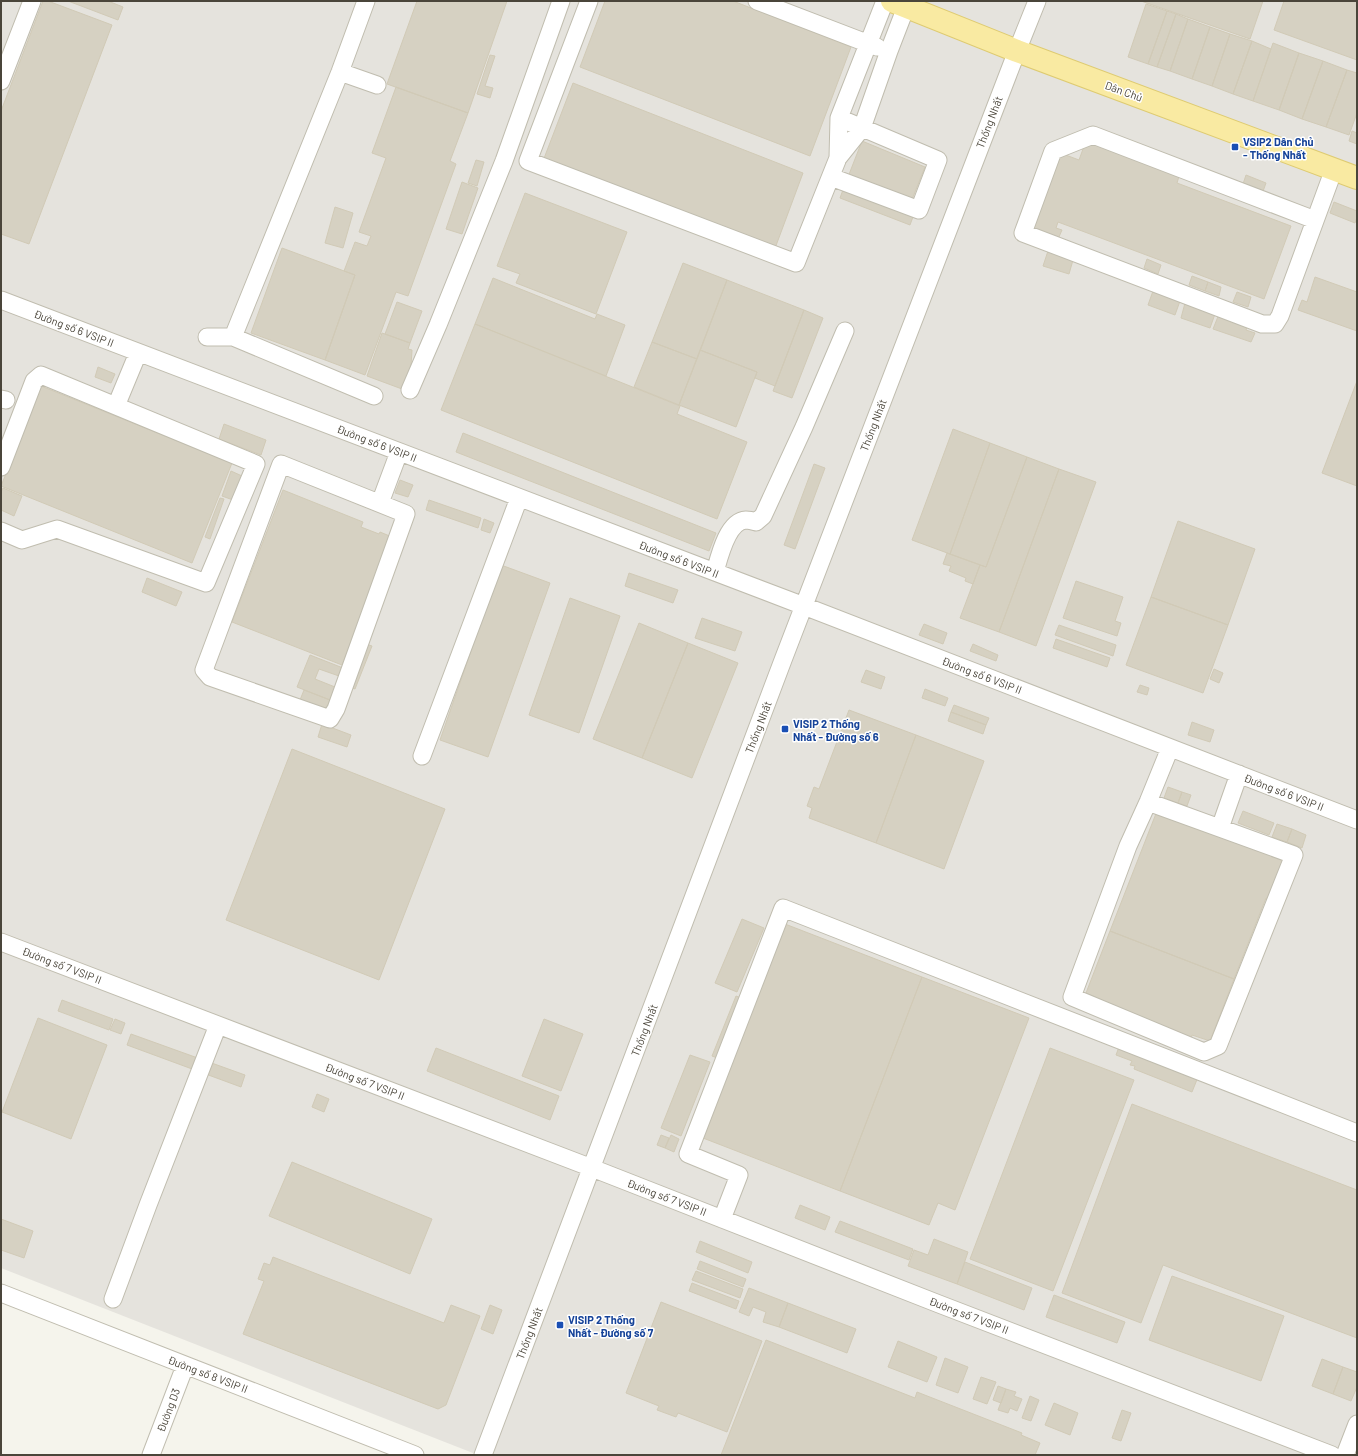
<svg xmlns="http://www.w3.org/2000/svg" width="1358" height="1456" font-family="Barlow,sans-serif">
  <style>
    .industrial { fill: #e5e3dd }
    .building { fill: #d6d1c2; stroke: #d1cab6 }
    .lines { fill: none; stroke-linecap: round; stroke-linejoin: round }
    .minor-casing { stroke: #c0bdaf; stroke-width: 19 }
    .major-casing { stroke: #decb72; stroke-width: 24 }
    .minor { stroke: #fff; stroke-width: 17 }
    .major { stroke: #f9eaa2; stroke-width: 22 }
    .transit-dot { fill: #1a4fb4; stroke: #fff; stroke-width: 1.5 }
    .labels { text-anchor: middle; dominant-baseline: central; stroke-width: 3; stroke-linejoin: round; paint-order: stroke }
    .street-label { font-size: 11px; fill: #4a453a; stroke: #fff }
    .transit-label { font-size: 11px; font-weight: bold; fill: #164399; stroke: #fff; text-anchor: start }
  </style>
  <rect width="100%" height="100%" fill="#f5f4ec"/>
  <path class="industrial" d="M1,1H1357V1455H478L1,1268Z"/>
  <path class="building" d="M43,1H48L112,25L29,244L1,234V111Z
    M68,1H108L123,7L118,20Z
    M417,1H507L468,113L387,84Z
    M605,1H733L851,47L810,156L580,67Z
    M1141,1H1263L1250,39Z
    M1284,1H1357V60L1274,30Z
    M1146,4L1167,11L1148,64L1128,57Z
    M1167,11L1176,14L1157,67L1148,64Z
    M1176,14L1188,19L1170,71L1157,67Z
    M1188,19L1210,27L1192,79L1170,71Z
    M1210,27L1230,34L1212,86L1192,79Z
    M1230,34L1252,41L1233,94L1212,86Z
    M1252,41L1271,49L1253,101L1233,94Z
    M1273,43L1299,53L1279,110L1253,101Z
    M1299,53L1323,61L1302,119L1279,110Z
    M490,55L495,56L485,86L493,88L490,98L477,94Z
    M1323,61L1347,70L1326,127L1302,119Z
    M1347,70L1357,73V113L1349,135L1326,127Z
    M573,83L803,173L774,251L543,161Z
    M396,87L468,113L450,161L456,164L408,296L396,292L365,375L325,360L355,275L344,271L355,242L367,246L371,236L359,232L386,158L372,153Z
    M1352,131L1357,133V144L1349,141Z
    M1087,138L1180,173L1177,183L1291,226L1264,299L1058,222L1056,228L1062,230L1058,239L1027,228L1052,159L1063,154L1079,160Z
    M862,141L925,167L911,202L848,177Z
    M476,160L484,162L477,186L468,183Z
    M1246,175L1266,183L1262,194L1242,187Z
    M462,182L478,188L462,234L446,229Z
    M844,187L914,214L910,225L840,198Z
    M525,193L627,232L596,314L516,283L520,274L497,266Z
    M1334,202L1357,211V217L1355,223L1330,213Z
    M335,207L353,213L343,248L325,243Z
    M282,248L355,275L325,360L251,333Z
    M1048,251L1073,260L1069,274L1043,266Z
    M1147,259L1161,265L1158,274L1144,268Z
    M683,263L727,280L697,359L652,342Z
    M1192,276L1208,282L1205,291L1189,285Z
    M1315,277L1357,292V331L1298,310L1302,300L1307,302Z
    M493,278L595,319L597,314L625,325L606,376L475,324Z
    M727,280L804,310L775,386L755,378L757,372L700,350Z
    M1208,282L1221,287L1219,296L1205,291Z
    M1153,291L1180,301L1175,315L1148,305Z
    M1237,292L1251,297L1248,307L1233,302Z
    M397,302L422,311L410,343L385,334Z
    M1185,303L1215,314L1210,328L1181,318Z
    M804,310L823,318L792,398L773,391Z
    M1219,314L1248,325L1246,330L1255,333L1251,342L1213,329Z
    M475,324L680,406L677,414L747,442L717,519L441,410Z
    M382,333L410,343L408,349L412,350L411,366L402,389L367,376Z
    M652,342L697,359L679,405L634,387Z
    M700,350L757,372L736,427L679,405Z
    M98,367L115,374L111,383L95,377Z
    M1357,381V486L1322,473Z
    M41,386L232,463L192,563L1,486Z
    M224,424L266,440L261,455L219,439Z
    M953,429L990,443L950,554L912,540Z
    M463,433L716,533L709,551L456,452Z
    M990,443L1027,457L986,567L950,554Z
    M1027,457L1059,469L999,632L960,618L980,565L986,567Z
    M814,464L825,468L795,549L784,545Z
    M1059,469L1096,482L1036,646L999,632Z
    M231,471L242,476L233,500L222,496Z
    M400,480L413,485L408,497L395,493Z
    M3,488L22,496L14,516L1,510V492Z
    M283,490L363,522L361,527L379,534L380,532L392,537L342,665L232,622Z
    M220,498L224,499L210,539L205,537Z
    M429,500L481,518L478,528L426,510Z
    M484,519L494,523L490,533L481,530Z
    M1178,521L1255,549L1228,625L1151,597Z
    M947,553L980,565L973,584L965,581L966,578L949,571L951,566L943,564Z
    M501,565L550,583L488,757L440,740Z
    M629,573L678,590L673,603L625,586Z
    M147,578L182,592L176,606L142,592Z
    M1076,581L1123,597L1115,621L1121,623L1117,636L1063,618Z
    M1151,597L1228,625L1203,693L1126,665Z
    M570,598L620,616L579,733L529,715Z
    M702,618L742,632L735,651L695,638Z
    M639,623L688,643L642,758L593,739Z
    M924,624L947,633L943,644L919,635Z
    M1059,625L1116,645L1113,656L1055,635Z
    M1056,639L1110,658L1107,667L1053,648Z
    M688,643L738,663L692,778L642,758Z
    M366,644L372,646L355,689L350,687Z
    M973,644L998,655L996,661L970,651Z
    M310,655L343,668L339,676L319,669L315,679L335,687L330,700L297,687Z
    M1214,669L1223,673L1219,683L1210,679Z
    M866,670L885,677L881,689L861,682Z
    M1140,685L1149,688L1147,695L1137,692Z
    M925,689L948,698L945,706L922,698Z
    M304,690L330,700L326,710L300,700Z
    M954,705L989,718L986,725L951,712Z
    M849,710L916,735L876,843L809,818L812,808L807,806L814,787L819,789Z
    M951,712L986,725L983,734L948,721Z
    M1192,722L1214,730L1210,742L1188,735Z
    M322,724L351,735L347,747L318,737Z
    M916,735L984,761L944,869L876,843Z
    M292,749L445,809L379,980L226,920Z
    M1168,787L1182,792L1178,803L1164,798Z
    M1182,792L1191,795L1187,806L1178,803Z
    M1157,811L1286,861L1271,900L1266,898L1234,979L1110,931Z
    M1243,811L1274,823L1269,835L1238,823Z
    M1277,824L1292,829L1287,842L1272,837Z
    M1292,829L1306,835L1302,848L1287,842Z
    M742,919L764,928L737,992L715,983Z
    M785,924L922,977L840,1191L703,1138Z
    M1110,931L1234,979L1210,1041L1192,1035L1191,1039L1101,1004L1102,1000L1086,993Z
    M922,977L1029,1018L955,1210L938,1203L929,1225L840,1191Z
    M736,996L754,1003L730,1063L712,1056Z
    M62,1000L113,1019L109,1030L58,1011Z
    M38,1018L107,1045L71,1139L2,1112Z
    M115,1019L125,1023L121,1034L110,1030Z
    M544,1019L583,1034L561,1091L522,1076Z
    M131,1034L245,1075L241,1087L127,1045Z
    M1119,1047L1198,1077L1192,1092L1134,1069L1135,1066L1130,1065L1132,1061L1116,1055Z
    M436,1048L559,1096L550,1120L427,1071Z
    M1050,1048L1134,1080L1053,1291L970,1259Z
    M690,1055L710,1062L681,1136L661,1128Z
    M317,1094L329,1099L324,1112L312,1107Z
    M1132,1104L1357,1190V1338L1163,1265L1141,1323L1062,1293Z
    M661,1135L669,1138L665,1148L657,1145Z
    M671,1135L679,1139L674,1152L665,1148Z
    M292,1162L432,1219L410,1274L269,1216Z
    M800,1205L830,1217L825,1230L795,1218Z
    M1,1219L33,1231L24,1258L1,1250Z
    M840,1221L913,1249L909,1260L835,1232Z
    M934,1239L968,1252L957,1284L908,1266L914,1250L928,1255Z
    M700,1241L752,1262L748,1273L696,1252Z
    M273,1257L444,1323L451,1305L480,1316L446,1405L438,1409L243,1334L264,1281L258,1279L264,1263L270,1265Z
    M700,1261L746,1279L743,1287L697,1269Z
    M965,1262L1032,1288L1024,1310L957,1284Z
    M696,1271L743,1289L740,1298L692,1280Z
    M1172,1276L1284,1316L1261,1381L1149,1340Z
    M692,1283L739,1301L736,1309L689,1291Z
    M749,1288L788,1303L779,1327L763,1322L766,1312L753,1307L749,1316L739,1312Z
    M1054,1295L1125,1322L1117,1343L1046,1317Z
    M661,1302L762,1341L727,1432L678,1413L676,1417L657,1410L659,1406L626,1393Z
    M788,1303L856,1329L847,1353L779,1327Z
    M490,1305L502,1310L493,1334L481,1329Z
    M766,1340L915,1398L917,1392L1022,1433L1021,1435L1040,1443L1035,1455H721Z
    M898,1341L937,1357L927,1382L888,1367Z
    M945,1358L968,1367L958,1393L936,1385Z
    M1322,1359L1343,1367L1333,1394L1312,1386Z
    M1343,1367L1357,1372V1387L1351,1401L1333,1394Z
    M981,1377L996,1382L987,1404L973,1399Z
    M998,1386L1006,1389L1001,1403L993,1400Z
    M1006,1389L1016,1392L1014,1396L1022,1399L1017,1411L1010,1408L1008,1413L998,1410Z
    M1030,1396L1039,1400L1031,1421L1022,1418Z
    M1054,1403L1078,1413L1070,1435L1045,1425Z
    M1122,1410L1131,1413L1121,1441L1112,1438Z"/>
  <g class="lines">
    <g class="minor-casing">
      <path id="minor" d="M589,1L528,161L796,263L838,158L839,118L885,1
        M757,1L877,47
        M340,72L377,85
        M1,81L32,1
        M838,158L862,128L889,51L906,7
        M831,177L919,210L938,160L839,118
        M1315,220L1093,135L1053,151L1023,233L1262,324H1275L1280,316L1334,169
        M1,300L804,606L1357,820
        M207,337H233L374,396
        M233,337L340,72L366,1
        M410,390L438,325L504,161L561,1
        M1,399L6,400
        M116,406L138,353
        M281,464L406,514L336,709L330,719L210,677L204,670Z
        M1,467L34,381L41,375L256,464L206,583L57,529L22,540L1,531
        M380,503L399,452
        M715,572C719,558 727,521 746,520C749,520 753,521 756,522L763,516L804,427L845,331
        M422,756L519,498
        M1148,802L1294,855L1218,1046L1204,1052L1072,997L1128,846L1148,802L1170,748
        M1220,828L1239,774
        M1,942L592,1168L939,1304L1332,1455
        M722,1219L739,1175L688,1154L783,908L1357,1133
        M1,1293L415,1455
        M113,1299L148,1205L218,1025
        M151,1455L185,1366
        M483,1455L783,660L1017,51L1037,1
        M1345,1455L1357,1424"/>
    </g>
    <g class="major-casing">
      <path id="major" d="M892,1L1017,51L1357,178"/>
    </g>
    <use href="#minor" class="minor"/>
    <use href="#major" class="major"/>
  </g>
  <g class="transit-dot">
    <rect x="1231" y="143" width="8" height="8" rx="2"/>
    <rect x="781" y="725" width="8" height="8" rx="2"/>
    <rect x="556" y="1321" width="8" height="8" rx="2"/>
  </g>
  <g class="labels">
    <g class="street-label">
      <text transform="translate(1124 91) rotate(20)">Dân Chủ</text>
      <text transform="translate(989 122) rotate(-69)">Thống Nhất</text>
      <text transform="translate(74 328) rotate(21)">Đường số 6 VSIP II</text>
      <text transform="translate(873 425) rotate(-69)">Thống Nhất</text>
      <text transform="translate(377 443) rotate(21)">Đường số 6 VSIP II</text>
      <text transform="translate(679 559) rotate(21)">Đường số 6 VSIP II</text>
      <text transform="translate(982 675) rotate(21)">Đường số 6 VSIP II</text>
      <text transform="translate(758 727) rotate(-69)">Thống Nhất</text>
      <text transform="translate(1284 792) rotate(21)">Đường số 6 VSIP II</text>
      <text transform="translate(62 965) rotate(21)">Đường số 7 VSIP II</text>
      <text transform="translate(644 1030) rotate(-69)">Thống Nhất</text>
      <text transform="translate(365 1081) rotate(21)">Đường số 7 VSIP II</text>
      <text transform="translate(667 1197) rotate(21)">Đường số 7 VSIP II</text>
      <text transform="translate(969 1315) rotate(21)">Đường số 7 VSIP II</text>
      <text transform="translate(529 1333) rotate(-69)">Thống Nhất</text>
      <text transform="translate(208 1374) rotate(21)">Đường số 8 VSIP II</text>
      <text transform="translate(168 1410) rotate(-69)">Đường D3</text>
    </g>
    <g class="transit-label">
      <text x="1243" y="141">VSIP2 Dân Chủ<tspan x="1243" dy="13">- Thống Nhất</tspan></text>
      <text x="793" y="723">VISIP 2 Thống<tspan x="793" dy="13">Nhất - Đường số 6</tspan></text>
      <text x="568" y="1319">VISIP 2 Thống<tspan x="568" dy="13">Nhất - Đường số 7</tspan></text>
    </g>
  </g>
  <rect width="1358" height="1456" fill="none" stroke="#4a453a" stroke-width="4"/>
</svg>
